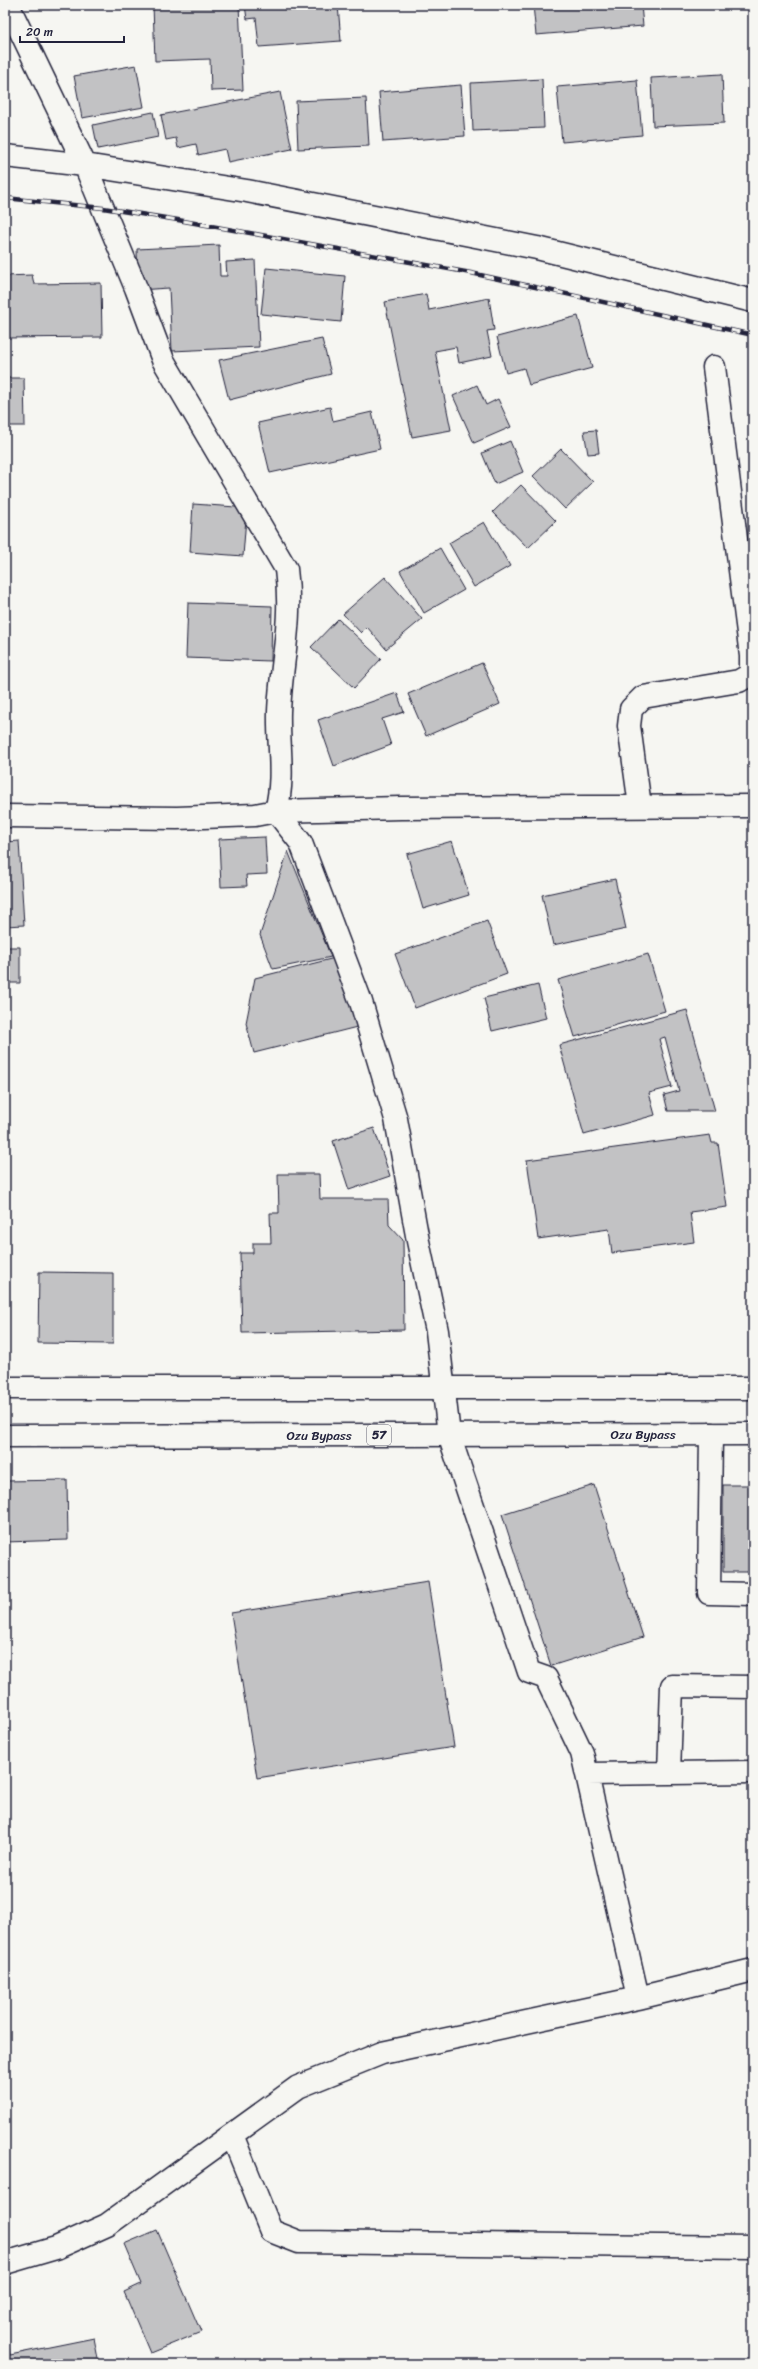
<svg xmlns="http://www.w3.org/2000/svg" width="758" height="2369" font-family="Sriracha,sans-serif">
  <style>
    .building { fill: #c2c2c4; stroke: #22223b }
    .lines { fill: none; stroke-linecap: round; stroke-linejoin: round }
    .street-casing { stroke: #22223b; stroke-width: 25 }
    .highway-casing { stroke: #22223b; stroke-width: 25 }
    .street { stroke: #f6f6f2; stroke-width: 22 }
    .highway { stroke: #f6f6f2; stroke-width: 22 }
    .rail-casing { stroke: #22223b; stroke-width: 4.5 }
    .rail { stroke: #f6f6f2; stroke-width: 3; stroke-dasharray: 9; stroke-linecap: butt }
    .labels { text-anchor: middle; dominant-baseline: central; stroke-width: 4; stroke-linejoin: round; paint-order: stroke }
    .shield { fill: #f6f6f2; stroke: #626272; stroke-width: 1 }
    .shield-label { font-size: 12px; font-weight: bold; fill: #22223b }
    .street-label { font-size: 13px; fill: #22223b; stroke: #f6f6f2 }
  </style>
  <rect width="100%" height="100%" fill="#f6f6f2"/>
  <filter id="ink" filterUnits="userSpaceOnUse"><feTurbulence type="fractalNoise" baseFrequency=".025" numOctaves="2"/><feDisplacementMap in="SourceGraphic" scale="8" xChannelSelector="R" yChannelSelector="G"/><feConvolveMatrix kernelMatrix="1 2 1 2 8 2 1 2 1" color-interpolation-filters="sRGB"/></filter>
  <g filter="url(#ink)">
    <path class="building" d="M153,5H239L243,90L211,91L210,59L155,61Z
      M245,5H338L341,41L259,47L256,18L247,19Z
      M533,5H641L643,26L536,35Z
      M136,65L144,107L82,118L74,76Z
      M722,74L724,123L653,126L651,78Z
      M542,79L544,128L473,131L471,83Z
      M637,80L642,135L562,142L557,87Z
      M461,85L465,136L383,142L379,92Z
      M280,92L292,149L228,162L225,149L198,155L196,144L178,148L176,138L166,140L161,115Z
      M366,98L369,146L298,149L296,101Z
      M153,112L158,137L98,149L93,125Z
      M219,245L220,276H227L226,262L255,260L259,347L172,351L169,288L138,290L137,249Z
      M266,268L345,276L341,322L261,314Z
      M32,275L34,284L101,283L102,337L5,338V276Z
      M426,294L429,310L489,298L494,330L487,331L492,356L459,363L456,347L435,351L451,430L412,437L385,302Z
      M578,316L592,368L529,385L524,368L506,373L497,337Z
      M322,339L331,374L229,400L219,360Z
      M5,378H24L25,426H5Z
      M477,385L486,405L498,399L511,427L474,443L453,396Z
      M330,407L333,421L372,412L380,449L270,473L258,423Z
      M596,430L599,453L588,454L584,431Z
      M510,441L523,472L495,484L482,453Z
      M561,449L593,482L565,509L533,476Z
      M521,485L556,521L528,548L493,512Z
      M193,504L236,507L247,505L243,556L190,552Z
      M484,522L510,566L474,587L449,543Z
      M440,548L464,590L424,613L400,571Z
      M385,577L422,619L386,649L367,627L361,633L343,614Z
      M188,603L272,606L271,661L186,658Z
      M338,619L381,659L354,688L311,647Z
      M482,663L500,704L426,736L408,694Z
      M397,693L404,712L382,719L391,745L334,766L318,720Z
      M265,837L267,874L246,875L247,886L221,887L219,839Z
      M19,841L24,925L5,926V842Z
      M452,841L469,895L423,909L407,854Z
      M288,851L331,957L273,969L260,935Z
      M615,879L626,929L553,945L542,895Z
      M487,921L507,974L415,1008L395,954Z
      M5,947H20V983H5Z
      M648,954L665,1011L575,1037L558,980Z
      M339,957L357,1027L254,1053L246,1023L255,978Z
      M538,985L546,1018L492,1031L484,998Z
      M687,1010L715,1111H668L664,1095L679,1091L665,1037L659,1039L672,1087L649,1093L655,1115L584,1135L559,1045Z
      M374,1128L390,1176L349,1190L333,1141Z
      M710,1135L712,1143H718L727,1207L690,1212L694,1242L612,1253L609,1229L538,1239L527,1160Z
      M278,1174H319L320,1199H388L389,1225L403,1240L404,1330L242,1333L240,1253H253V1243H271L270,1213H279Z
      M39,1272L113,1273V1344L38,1343Z
      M67,1480L68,1540L5,1542V1481Z
      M594,1485L643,1637L551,1666L502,1514Z
      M723,1485H753V1572H723Z
      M428,1582L454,1747L257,1778L231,1613Z
      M157,2230L201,2332L150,2353L124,2292L141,2284L124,2244Z
      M5,2330L10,2355L94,2338L99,2364H5Z"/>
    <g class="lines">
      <g class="street-casing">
        <path id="street" d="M8,5L85,165L136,288L163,360L286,569C293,621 281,662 279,712C278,747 285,776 276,811
          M5,156L85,165L247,191L537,248L753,301
          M640,806L629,726L631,709L643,697L739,681L751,674V656L714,367
          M276,811L301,843L361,1002L396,1119L418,1241L437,1331L449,1435L529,1672L546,1678L582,1753L638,1998
          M5,816L177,818L255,815L276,811L401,808L753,806
          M711,1434L709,1593L753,1594
          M669,1773L672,1686L753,1687
          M587,1774L753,1772
          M232,2135L271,2231L299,2242L753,2247
          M5,2263L56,2248L107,2225L298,2087L382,2053L638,1998L753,1970"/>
      </g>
      <g class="highway-casing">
        <path id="highway" d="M5,1388H753
          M5,1436L753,1434"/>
      </g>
      <use href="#street" class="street"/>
      <use href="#highway" class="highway"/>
      <g class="rail-casing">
        <path id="rail" d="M5,198L103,208L178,220L471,273L753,335"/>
      </g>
      <use href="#rail" class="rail"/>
    </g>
  </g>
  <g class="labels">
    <rect class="shield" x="367" y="1425" width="24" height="20" rx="3"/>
    <g class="shield-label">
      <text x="379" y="1435">57</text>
    </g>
    <g class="street-label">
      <text x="643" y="1434">Ozu Bypass</text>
      <text x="319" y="1435">Ozu Bypass</text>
    </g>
  </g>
  <rect width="758" height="2369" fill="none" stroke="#f6f6f2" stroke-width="20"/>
  <rect x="10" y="10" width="738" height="2349" fill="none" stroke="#22223b" stroke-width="1.5" filter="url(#ink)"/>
  <path d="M20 36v6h104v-6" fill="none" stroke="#22223b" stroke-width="2"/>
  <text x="26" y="36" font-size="12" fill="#22223b" stroke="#f6f6f2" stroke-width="3" paint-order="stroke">20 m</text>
</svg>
